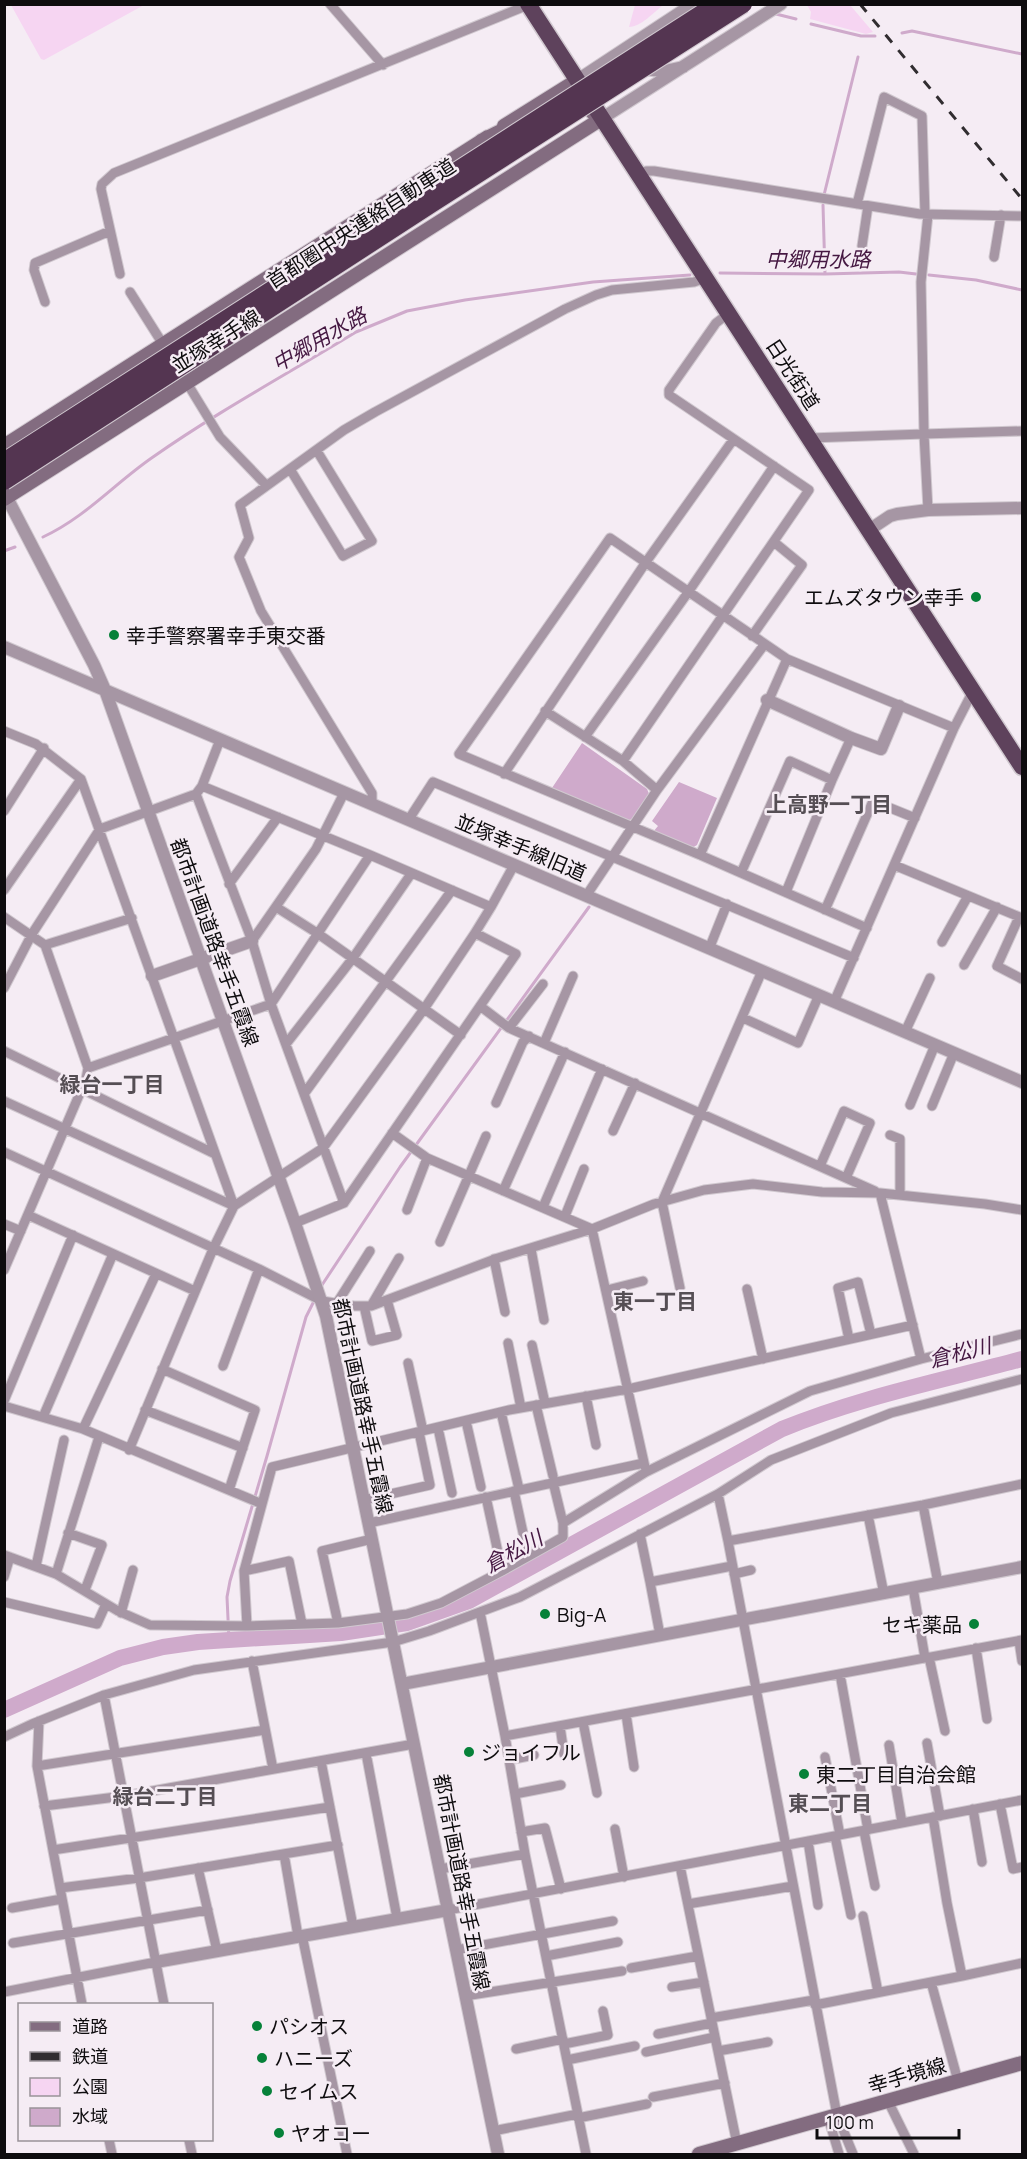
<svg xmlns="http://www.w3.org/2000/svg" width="1027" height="2159" font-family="Manrope,'Noto Sans JP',sans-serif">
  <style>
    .green { fill: #f6d5f2 }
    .water { fill: #cfaacb }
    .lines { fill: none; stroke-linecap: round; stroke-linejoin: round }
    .stream { stroke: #cfaacb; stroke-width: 3 }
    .river { stroke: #cfaacb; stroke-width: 16 }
    .minor-casing { stroke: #d0c8cf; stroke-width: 11 }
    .tertiary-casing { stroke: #d0c8cf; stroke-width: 14 }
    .secondary-casing { stroke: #d0c8cf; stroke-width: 16 }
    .trunk-casing { stroke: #d0c8cf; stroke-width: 19 }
    .minor { stroke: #a696a4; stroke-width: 9 }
    .tertiary { stroke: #a696a4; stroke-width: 12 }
    .secondary { stroke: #836c80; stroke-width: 14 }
    .trunk { stroke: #5e425c; stroke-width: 16 }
    .rail { stroke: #312d30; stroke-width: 3; stroke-dasharray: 10 10; stroke-linecap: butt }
    .motorway-bridge-casing { stroke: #d0c8cf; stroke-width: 20; stroke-linecap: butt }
    .motorway-bridge { stroke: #543551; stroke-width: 18 }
    .poi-dot { fill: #068139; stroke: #f5ecf4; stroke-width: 2 }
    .labels { text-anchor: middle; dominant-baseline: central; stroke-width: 5; stroke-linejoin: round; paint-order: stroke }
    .street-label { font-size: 20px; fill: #0e0c0e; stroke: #f5ecf4 }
    .poi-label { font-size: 20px; fill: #0e0c0e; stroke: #f5ecf4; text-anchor: start }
    .water-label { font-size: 21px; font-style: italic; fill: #451842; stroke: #f5ecf4 }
    .neighbourhood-label { font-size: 21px; font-weight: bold; fill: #554e54; stroke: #f5ecf4 }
  </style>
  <rect width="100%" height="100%" fill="#f5ecf4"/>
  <path class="green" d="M11,5H144L44,60L41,59Z
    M635,5V4L663,5C654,12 641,27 629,27Z
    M807,5H850L873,32L866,34L810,19L811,12Z"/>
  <path class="water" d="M582,743L647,789L650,796L633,819L626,821L552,788Z
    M679,782L717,798L697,845L692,848L653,832L658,826L652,821Z"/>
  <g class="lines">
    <path class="stream" d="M772,13L796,19
      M811,24L861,36H875
      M902,33L912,31L1022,54
      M824,195L858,57
      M823,205L825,274
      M720,273L825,274L899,272L916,274
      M929,275L976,280L1022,290
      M43,537C86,517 115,483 153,457C217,412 289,373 356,332L407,311L465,300L593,282L690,275
      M4,551L15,547
      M320,1288L400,1167L589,907
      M229,1640L227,1597L230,1581L267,1456L306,1317L315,1299"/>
    <path class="river" d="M4,1710L120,1658L163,1647L198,1642L341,1633L407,1623L469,1601L782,1429C860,1397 941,1381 1022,1359"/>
    <g class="minor-casing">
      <path id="minor" d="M330,4L383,65
        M638,176L646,171H654L920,214L1020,216
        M857,204L884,97L922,116L925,215
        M928,215L921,282L924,434L1022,431
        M862,246L868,206
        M994,257L1001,215
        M120,274L101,189L102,184L114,173L528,5
        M130,292L166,349
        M45,302L34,270L35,263L110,231
        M176,365L220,437L266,485
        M810,438L924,434L928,510
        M290,469L343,556L372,541L317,451
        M752,636L802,565L774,542
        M545,711L623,761L657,790
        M4,731L36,744L81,779L234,1206
        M585,737L689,591L774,466
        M623,761L809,490L669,395V390L716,323L729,313
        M504,774L646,562L733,440
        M202,786L370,855L491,907L475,933L516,954L344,1203L295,1223
        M196,794L252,941L271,1004L344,1203
        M372,804V793L261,611L239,557L249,538L240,505L344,430L375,412L565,309L596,295L612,290L694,282L706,278
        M4,811L44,748
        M409,819L433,782L854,958
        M700,855L787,659
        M894,865L1022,918
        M741,873L790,761L832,780
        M229,884L278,817
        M4,890L81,779
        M786,892L832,780L851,738
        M586,896L657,790L764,645
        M276,907L317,933L461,1035
        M491,907L514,865
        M825,910L873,801L915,818
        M4,917L45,945L88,1068L86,1079L4,1270
        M1019,917L997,966L1022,979
        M867,928L700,855L459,754L610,538L787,659L954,728
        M252,941L316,849L344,793
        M942,942L968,896
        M45,945L132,918
        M709,949L727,904
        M964,965L997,907
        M4,988L32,934L100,829L196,794L202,786L220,740
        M834,1002L954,728L973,691
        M480,1006L509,1028L875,1191
        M743,1018L798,1043L819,995
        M509,1028L543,984
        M905,1032L930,978
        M544,1043L573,976
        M286,1044L353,958L411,874
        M4,1051L215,1154
        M88,1068L271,1004L370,855
        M304,1094L452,890
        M4,1101L234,1206
        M496,1103L523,1042L529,1036
        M910,1105L935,1045
        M932,1106L954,1053
        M613,1131L635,1083
        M392,1133L427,1158L592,1229
        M890,1135L900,1139V1195
        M4,1152L259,1269L322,1301L354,1306H371L498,1258L592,1229L654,1204L704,1190L753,1184L822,1192L880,1193L985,1204L1022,1210
        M820,1166L844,1111L870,1123L846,1178
        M503,1191L565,1052
        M880,1193L921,1359
        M543,1207L602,1069
        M407,1210L427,1158
        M28,1215L195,1291
        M565,1216L584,1169
        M4,1224L21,1231
        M592,1229L645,1467
        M440,1242L486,1136
        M531,1249L544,1320
        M494,1259L505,1312
        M680,1288L662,1202L762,971
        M747,1289L763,1359
        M607,1290L643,1281
        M337,1303L370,1251
        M364,1306L372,1341L397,1335L387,1300
        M371,1306L399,1258
        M849,1339L838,1288L858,1282L871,1334
        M508,1343L521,1408
        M532,1345L545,1403
        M408,1363L423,1431
        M223,1366L259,1269
        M162,1369L255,1410L229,1490
        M586,1396L596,1445
        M4,1401L73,1235
        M536,1405L553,1476
        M4,1406L83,1429L262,1504
        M145,1410L243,1448
        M501,1412L519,1489
        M43,1417L113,1254
        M466,1421L481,1487
        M438,1428L452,1493
        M83,1429L156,1274
        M129,1450L213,1249L234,1206L323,1148L424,1009L475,933
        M514,1491L528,1556
        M718,1494L728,1541
        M486,1497L502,1571
        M364,1500L430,1485L419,1432
        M923,1505L938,1583
        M868,1515L884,1594
        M369,1523L644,1463
        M563,1523L646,1472L810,1391L921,1359L1022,1334
        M68,1533L102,1545L85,1590
        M640,1534L650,1582L732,1566
        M4,1555L56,1574L118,1611L150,1625L247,1626L338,1623L407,1614L441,1603L502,1571L563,1537V1523L553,1482
        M36,1566L64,1440
        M244,1571L289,1561L302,1624
        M56,1574L99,1437
        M734,1574L751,1570
        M4,1577L10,1557
        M650,1582L660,1635
        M913,1588L925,1658
        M4,1602L97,1624L106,1604
        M480,1612L505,1736L525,1854L586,2154
        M121,1613L133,1570
        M338,1623L322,1551L372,1539
        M247,1626L244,1571L272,1467L509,1410L628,1389L913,1325
        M1019,1641L1022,1661
        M976,1648L987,1719
        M929,1657L945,1731
        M252,1661L273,1769
        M840,1674L868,1830
        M104,1695L164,2004
        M626,1714L634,1767
        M39,1721L37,1766L82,2004
        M583,1722L597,1793
        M560,1726L564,1754
        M505,1736L1022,1640
        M4,1737L32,1724L104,1695L194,1670L393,1642L429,1631L520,1597L718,1494L771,1460L891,1413L1022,1379
        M927,1743L940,1816
        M889,1745L902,1823
        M366,1753L397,1918
        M825,1757L840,1835
        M509,1760L534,1755
        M321,1761L353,1926
        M37,1766L265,1730
        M515,1794L561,1785
        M1000,1804L1013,1869L1022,1867
        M44,1806L124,1796L414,1744
        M973,1809L982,1862
        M933,1817L947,1903L962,1976L1022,1963
        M615,1829L624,1877
        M864,1831L875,1886
        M521,1832L545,1828L561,1889
        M835,1836L851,1915
        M808,1841L818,1905
        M53,1850L330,1807
        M284,1854L298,1936
        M680,1866L737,2144
        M198,1868L217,1951
        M440,1869L525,1854
        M60,1888L139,1878L338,1845
        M688,1904L793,1886
        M12,1908L62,1899
        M448,1910L1022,1800
        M863,1916L878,1992
        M302,1935L347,2154
        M13,1943L208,1910
        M456,1950L613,1921
        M546,1956L618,1942
        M631,1968L698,1956
        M931,1982L958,2081
        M672,1987L704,1982
        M4,1992L156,1962
        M465,1996L622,1971
        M815,2005L962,1976
        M711,2018L814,2000
        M658,2034L712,2023
        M564,2044L608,2035L603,2011
        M516,2049L563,2039
        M718,2051L768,2042
        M646,2052L715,2037
        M567,2060L635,2046
        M653,2097L725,2083
        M888,2101L914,2154
        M828,2117L839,2154
        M578,2118L647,2104
        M493,2131L578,2114
        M109,2140L112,2154
        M189,2140L192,2154
        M853,2154L837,2115L728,1541L923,1505L1022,1484"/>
    </g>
    <g class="tertiary-casing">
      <path id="tertiary" d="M640,69L665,71L683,67
        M581,84L576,81L693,4
        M601,119L781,4
        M4,492L94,665L105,690L295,1223L326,1316L498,2154
        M869,530L890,516L897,514L928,510L1022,508
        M4,647L1022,1082
        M767,700L851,738L881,749L899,706
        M152,976L252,941
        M402,1684L1022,1567
        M156,1962L448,1910"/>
    </g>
    <g class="secondary-casing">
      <path id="secondary" d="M504,126L576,81
        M481,141L503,130L521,127
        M4,446L488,137
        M4,499L601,119L592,112
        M699,2154L1022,2063"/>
    </g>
    <g class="trunk-casing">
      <path id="trunk" d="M528,4L1022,767"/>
    </g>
    <use href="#minor" class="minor"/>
    <use href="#tertiary" class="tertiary"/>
    <use href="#secondary" class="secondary"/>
    <use href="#trunk" class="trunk"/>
    <path class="rail" d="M860,4L1022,199"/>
    <g class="motorway-bridge-casing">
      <path id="motorway-bridge" d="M4,462L717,4
        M4,481L431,204L743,4"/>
    </g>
    <use href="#motorway-bridge" class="motorway-bridge"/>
  </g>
  <g class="poi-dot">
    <circle cx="976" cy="597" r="6"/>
    <circle cx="114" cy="635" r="6"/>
    <circle cx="545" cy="1614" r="6"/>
    <circle cx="974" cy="1624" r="6"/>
    <circle cx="469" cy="1752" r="6"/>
    <circle cx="804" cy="1774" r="6"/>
    <circle cx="257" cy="2026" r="6"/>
    <circle cx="262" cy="2058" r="6"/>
    <circle cx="267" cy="2091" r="6"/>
    <circle cx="279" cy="2133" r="6"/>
  </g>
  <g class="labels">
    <g class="street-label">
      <text transform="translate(361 223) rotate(-33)">首都圏中央連絡自動車道</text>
      <text transform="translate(216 341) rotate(-32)">並塚幸手線</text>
      <text transform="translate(793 374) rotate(57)">日光街道</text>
      <text transform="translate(521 847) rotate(23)">並塚幸手線旧道</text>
      <text transform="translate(215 942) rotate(70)">都市計画道路幸手五霞線</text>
      <text transform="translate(363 1406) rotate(78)">都市計画道路幸手五霞線</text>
      <text transform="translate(462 1882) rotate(79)">都市計画道路幸手五霞線</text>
      <text transform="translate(907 2075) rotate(-16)">幸手境線</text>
    </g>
    <g class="poi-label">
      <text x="964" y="597" text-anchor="end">エムズタウン幸手</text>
      <text x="126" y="635">幸手警察署幸手東交番</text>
      <text x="557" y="1614">Big-A</text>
      <text x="962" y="1624" text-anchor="end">セキ薬品</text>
      <text x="481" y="1752">ジョイフル</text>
      <text x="816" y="1774">東二丁目自治会館</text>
      <text x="269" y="2026">パシオス</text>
      <text x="274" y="2058">ハニーズ</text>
      <text x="279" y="2091">セイムス</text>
      <text x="291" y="2133">ヤオコー</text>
    </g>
    <g class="water-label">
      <text x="818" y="259">中郷用水路</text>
      <text transform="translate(319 339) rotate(-30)">中郷用水路</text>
      <text transform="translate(960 1352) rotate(-14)">倉松川</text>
      <text transform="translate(513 1551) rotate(-29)">倉松川</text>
    </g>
    <g class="neighbourhood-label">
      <text x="829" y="804">上高野一丁目</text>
      <text x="112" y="1084">緑台一丁目</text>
      <text x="655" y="1301">東一丁目</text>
      <text x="165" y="1796">緑台二丁目</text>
      <text x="830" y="1803">東二丁目</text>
    </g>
  </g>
  <rect width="1027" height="2159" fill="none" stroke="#0e0c0e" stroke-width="12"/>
  <rect x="18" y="2003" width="195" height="138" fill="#f5ecf4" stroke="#999298" stroke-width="1.5"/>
  <rect x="30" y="2022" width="30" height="9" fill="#836c80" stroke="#999298" stroke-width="1.5"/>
  <text x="72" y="2033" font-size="18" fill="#0e0c0e">道路</text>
  <rect x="30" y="2052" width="30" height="9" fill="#312d30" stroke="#999298" stroke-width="1.5"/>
  <text x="72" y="2063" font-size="18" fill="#0e0c0e">鉄道</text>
  <rect x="30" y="2078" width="30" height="18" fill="#f6d5f2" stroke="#999298" stroke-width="1.5"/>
  <text x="72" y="2093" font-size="18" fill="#0e0c0e">公園</text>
  <rect x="30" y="2108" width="30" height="18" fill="#cfaacb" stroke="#999298" stroke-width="1.5"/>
  <text x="72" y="2123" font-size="18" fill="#0e0c0e">水域</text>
  <path d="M817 2129v9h142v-9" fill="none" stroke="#0e0c0e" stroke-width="3"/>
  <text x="826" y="2129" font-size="18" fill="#0e0c0e" stroke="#f5ecf4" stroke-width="4.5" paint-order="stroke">100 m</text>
</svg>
